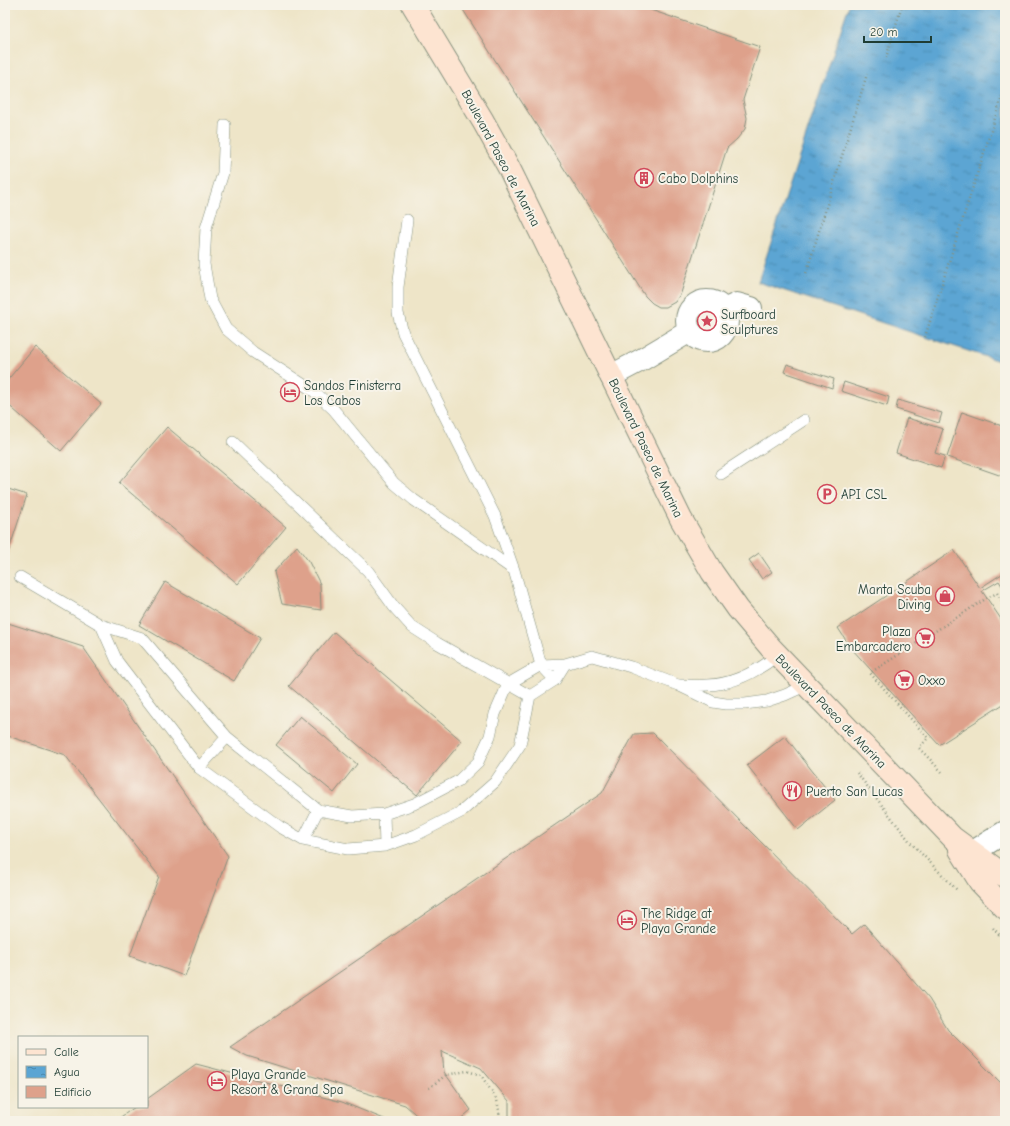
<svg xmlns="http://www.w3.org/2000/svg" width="1010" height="1126" font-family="'Comic Neue',sans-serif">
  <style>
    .water { fill: url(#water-ripples); stroke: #3d7184 }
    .building { fill: #dea18b }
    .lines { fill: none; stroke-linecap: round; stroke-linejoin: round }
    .lane-casing { stroke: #86917e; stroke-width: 12 }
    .street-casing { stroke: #86917e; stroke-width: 24 }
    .secondary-casing { stroke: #86917e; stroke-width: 24 }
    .path { stroke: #86917e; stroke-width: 2.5; stroke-dasharray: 1 3; stroke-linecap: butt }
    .lane { stroke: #fff; stroke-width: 11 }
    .street { stroke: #fff; stroke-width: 22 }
    .secondary { stroke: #fde4d1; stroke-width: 22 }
    .labels { text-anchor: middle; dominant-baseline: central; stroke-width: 4; stroke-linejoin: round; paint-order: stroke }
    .street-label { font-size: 13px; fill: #1f3d34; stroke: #f7f3e8 }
    .poi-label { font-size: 13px; fill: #1f3d34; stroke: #f7f3e8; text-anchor: start }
  </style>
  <defs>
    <pattern id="water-ripples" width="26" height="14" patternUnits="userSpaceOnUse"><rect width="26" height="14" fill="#5ba5d3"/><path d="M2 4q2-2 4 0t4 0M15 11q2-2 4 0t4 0" fill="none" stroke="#4b88ac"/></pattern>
  </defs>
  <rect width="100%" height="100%" fill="#f7f3e8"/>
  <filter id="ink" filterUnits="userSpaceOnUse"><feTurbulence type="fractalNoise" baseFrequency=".025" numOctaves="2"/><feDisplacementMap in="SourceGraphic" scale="8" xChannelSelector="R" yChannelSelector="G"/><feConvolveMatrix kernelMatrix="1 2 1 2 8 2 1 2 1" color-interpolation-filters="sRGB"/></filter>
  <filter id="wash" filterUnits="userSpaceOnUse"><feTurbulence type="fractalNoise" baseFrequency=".012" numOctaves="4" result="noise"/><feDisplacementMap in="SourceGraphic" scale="16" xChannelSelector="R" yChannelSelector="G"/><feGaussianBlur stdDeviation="0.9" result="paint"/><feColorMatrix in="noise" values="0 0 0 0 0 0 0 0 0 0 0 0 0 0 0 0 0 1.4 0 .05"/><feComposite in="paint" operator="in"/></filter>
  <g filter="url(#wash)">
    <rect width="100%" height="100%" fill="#eee5c8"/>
    <path class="water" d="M849,5H1005V363L758,282Z"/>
    <g id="blocks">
      <path class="building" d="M460,5H636L760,47L743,100L747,118L745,129L737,139L727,148L681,293L675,302L666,307H659L652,303L645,296Z
        M35,347L101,404L61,451L5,402V383Z
        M787,364L834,379L832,388L784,372Z
        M844,382L889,397L887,406L841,391Z
        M898,400L942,413L939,423L896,409Z
        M962,412L1005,427V477L947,457Z
        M907,418L943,429L935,453L945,456L941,468L896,453Z
        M167,427L286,527L238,584L119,483Z
        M5,488L27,495L5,562Z
        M297,546L309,562L320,584L321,610L282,604L274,572Z
        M954,550L980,588L1005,572V588L1004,589L999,581L982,591L1005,625V703L939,745L851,648L838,628Z
        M759,553L772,572L762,579L749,560Z
        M165,582L260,638L234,681L139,625Z
        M5,622L83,647L228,856L184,976L130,956L159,876L65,755L5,735Z
        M334,632L462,741L417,795L289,686Z
        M300,716L357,764L334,793L276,745Z
        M653,733L852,934L864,924L929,999L948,1030L1005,1087V1121H509V1101L481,1068L442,1051L444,1072L471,1110L458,1121H423L405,1105L247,1056L230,1047L602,793L634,734Z
        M785,736L835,800L798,830L747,765Z
        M196,1064L342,1102L389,1121H115L135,1107H147V1099Z"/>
    </g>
  </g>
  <g filter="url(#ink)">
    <use href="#blocks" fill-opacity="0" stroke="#86917e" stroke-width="1"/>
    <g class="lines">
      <g class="lane-casing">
        <path id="lane" d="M225,125L223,173L206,228L204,264L210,299L226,329L253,352L315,392L334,410L394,483L414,500L514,570L541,665L555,680
          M407,220L398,287V313L403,333L495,516L514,570
          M233,442L368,571L394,607L412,627L437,643L530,696
          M721,474L804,420
          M20,577L101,625L142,638L227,737L318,810L352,816L384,814L414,804L458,781L478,762L490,736L495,714L508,684L541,665L565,664L592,656L631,667L678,685L713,702L726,704H745L767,701L785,695L807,685
          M101,625L117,661L199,768L280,827L303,840L348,849L385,846L416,835L461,812L495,782L520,745L530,696L555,680L565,664
          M680,685C690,685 699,686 708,685C734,684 759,670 778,655
          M199,768L227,737
          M384,814L385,846
          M303,840L318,810"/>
      </g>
      <g class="street-casing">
        <path id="street" d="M687 321a20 20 0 1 1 40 0a20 20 0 1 1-40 0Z
          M724,310L737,304L751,308
          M611,376L643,359L690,331
          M965,857L1005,832"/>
      </g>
      <g class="secondary-casing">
        <path id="secondary" d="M413,5L483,121L509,168L681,519L712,572L738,609L771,648L953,838L1005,876
          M960,850L980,882L1005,908"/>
      </g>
      <path class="path" d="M886,58L902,5
        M805,277L867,74
        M925,337L1005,87
        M942,772L919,748L928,738L870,673L987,598L997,593L1005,605
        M857,773L911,843L958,891
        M993,928L1005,941
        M429,1088L446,1075L467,1071L481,1075L497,1100L501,1121"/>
      <use href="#lane" class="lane"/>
      <use href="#street" class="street"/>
      <use href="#secondary" class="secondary"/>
    </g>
  </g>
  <defs>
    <g id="building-ring" transform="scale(1)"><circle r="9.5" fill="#f7f3e8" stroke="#d1495b" stroke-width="1.5"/><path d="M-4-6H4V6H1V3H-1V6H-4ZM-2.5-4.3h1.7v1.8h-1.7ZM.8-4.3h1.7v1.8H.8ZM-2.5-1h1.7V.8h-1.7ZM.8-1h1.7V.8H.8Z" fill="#d1495b"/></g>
    <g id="sight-ring" transform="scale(1)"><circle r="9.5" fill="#f7f3e8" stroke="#d1495b" stroke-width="1.5"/><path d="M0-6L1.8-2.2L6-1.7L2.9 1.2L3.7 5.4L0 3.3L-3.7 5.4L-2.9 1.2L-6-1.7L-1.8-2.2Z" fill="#d1495b"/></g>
    <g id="hotel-ring" transform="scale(1)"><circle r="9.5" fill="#f7f3e8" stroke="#d1495b" stroke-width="1.5"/><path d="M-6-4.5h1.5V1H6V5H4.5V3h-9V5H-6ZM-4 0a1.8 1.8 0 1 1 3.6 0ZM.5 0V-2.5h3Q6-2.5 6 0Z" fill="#d1495b"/></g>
    <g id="parking-ring" transform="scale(1)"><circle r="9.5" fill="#f7f3e8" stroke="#d1495b" stroke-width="1.5"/><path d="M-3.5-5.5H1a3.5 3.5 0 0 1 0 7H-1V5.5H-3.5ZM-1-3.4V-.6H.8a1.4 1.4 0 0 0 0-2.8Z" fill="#d1495b"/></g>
    <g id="shop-ring" transform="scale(1)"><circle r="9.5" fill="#f7f3e8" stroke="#d1495b" stroke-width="1.5"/><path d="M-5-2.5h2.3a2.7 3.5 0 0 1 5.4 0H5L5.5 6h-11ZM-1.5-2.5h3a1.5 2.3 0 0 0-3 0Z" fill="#d1495b"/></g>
    <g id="supermarket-ring" transform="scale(1)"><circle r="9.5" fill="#f7f3e8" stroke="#d1495b" stroke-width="1.5"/><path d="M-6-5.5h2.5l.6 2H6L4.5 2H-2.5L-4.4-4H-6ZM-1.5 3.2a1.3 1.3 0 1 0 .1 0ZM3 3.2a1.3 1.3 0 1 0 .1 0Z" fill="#d1495b"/></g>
    <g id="restaurant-ring" transform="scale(1)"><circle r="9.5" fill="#f7f3e8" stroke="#d1495b" stroke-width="1.5"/><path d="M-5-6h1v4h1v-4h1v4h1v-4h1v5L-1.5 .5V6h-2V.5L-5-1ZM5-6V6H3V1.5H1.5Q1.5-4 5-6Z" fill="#d1495b"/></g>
  </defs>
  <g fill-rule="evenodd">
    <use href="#building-ring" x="644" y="178"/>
    <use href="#sight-ring" x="707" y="321"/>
    <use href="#hotel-ring" x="290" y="392"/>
    <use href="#parking-ring" x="827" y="494"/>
    <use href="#shop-ring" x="945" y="596"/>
    <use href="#supermarket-ring" x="925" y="638"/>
    <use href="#supermarket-ring" x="904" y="680"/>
    <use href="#restaurant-ring" x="792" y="791"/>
    <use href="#hotel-ring" x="627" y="920"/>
    <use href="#hotel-ring" x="217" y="1081"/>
  </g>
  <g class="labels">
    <g class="street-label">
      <text transform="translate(501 158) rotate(62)">Boulevard Paseo de Marina</text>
      <text transform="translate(646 448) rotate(64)">Boulevard Paseo de Marina</text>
      <text transform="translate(831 711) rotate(46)">Boulevard Paseo de Marina</text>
    </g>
    <g class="poi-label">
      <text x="658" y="178">Cabo Dolphins</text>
      <text x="721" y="314">Surfboard<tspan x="721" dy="15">Sculptures</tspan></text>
      <text x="304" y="385">Sandos Finisterra<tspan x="304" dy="15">Los Cabos</tspan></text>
      <text x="841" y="494">API CSL</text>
      <text x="931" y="589" text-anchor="end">Manta Scuba<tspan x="931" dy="15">Diving</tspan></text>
      <text x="911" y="631" text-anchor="end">Plaza<tspan x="911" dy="15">Embarcadero</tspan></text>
      <text x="918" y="680">Oxxo</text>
      <text x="806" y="791">Puerto San Lucas</text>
      <text x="641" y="913">The Ridge at<tspan x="641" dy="15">Playa Grande</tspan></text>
      <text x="231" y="1074">Playa Grande<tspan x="231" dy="15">Resort &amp; Grand Spa</tspan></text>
    </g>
  </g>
  <rect width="1010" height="1126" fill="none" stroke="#f7f3e8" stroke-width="20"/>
  <rect x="18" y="1036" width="130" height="72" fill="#f7f3e8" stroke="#a1aaa0"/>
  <rect x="26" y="1049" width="20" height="6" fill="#fde4d1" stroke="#a1aaa0"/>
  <text x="54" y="1056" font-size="12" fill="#1f3d34">Calle</text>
  <rect x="26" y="1066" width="20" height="12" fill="url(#water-ripples)" stroke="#a1aaa0"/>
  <text x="54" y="1076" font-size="12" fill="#1f3d34">Agua</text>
  <rect x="26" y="1086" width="20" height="12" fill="#dea18b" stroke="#a1aaa0"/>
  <text x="54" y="1096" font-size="12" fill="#1f3d34">Edificio</text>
  <path d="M864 36v6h67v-6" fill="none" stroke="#1f3d34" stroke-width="2"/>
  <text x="870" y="36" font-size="12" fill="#1f3d34" stroke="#f7f3e8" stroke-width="3" paint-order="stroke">20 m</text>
</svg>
